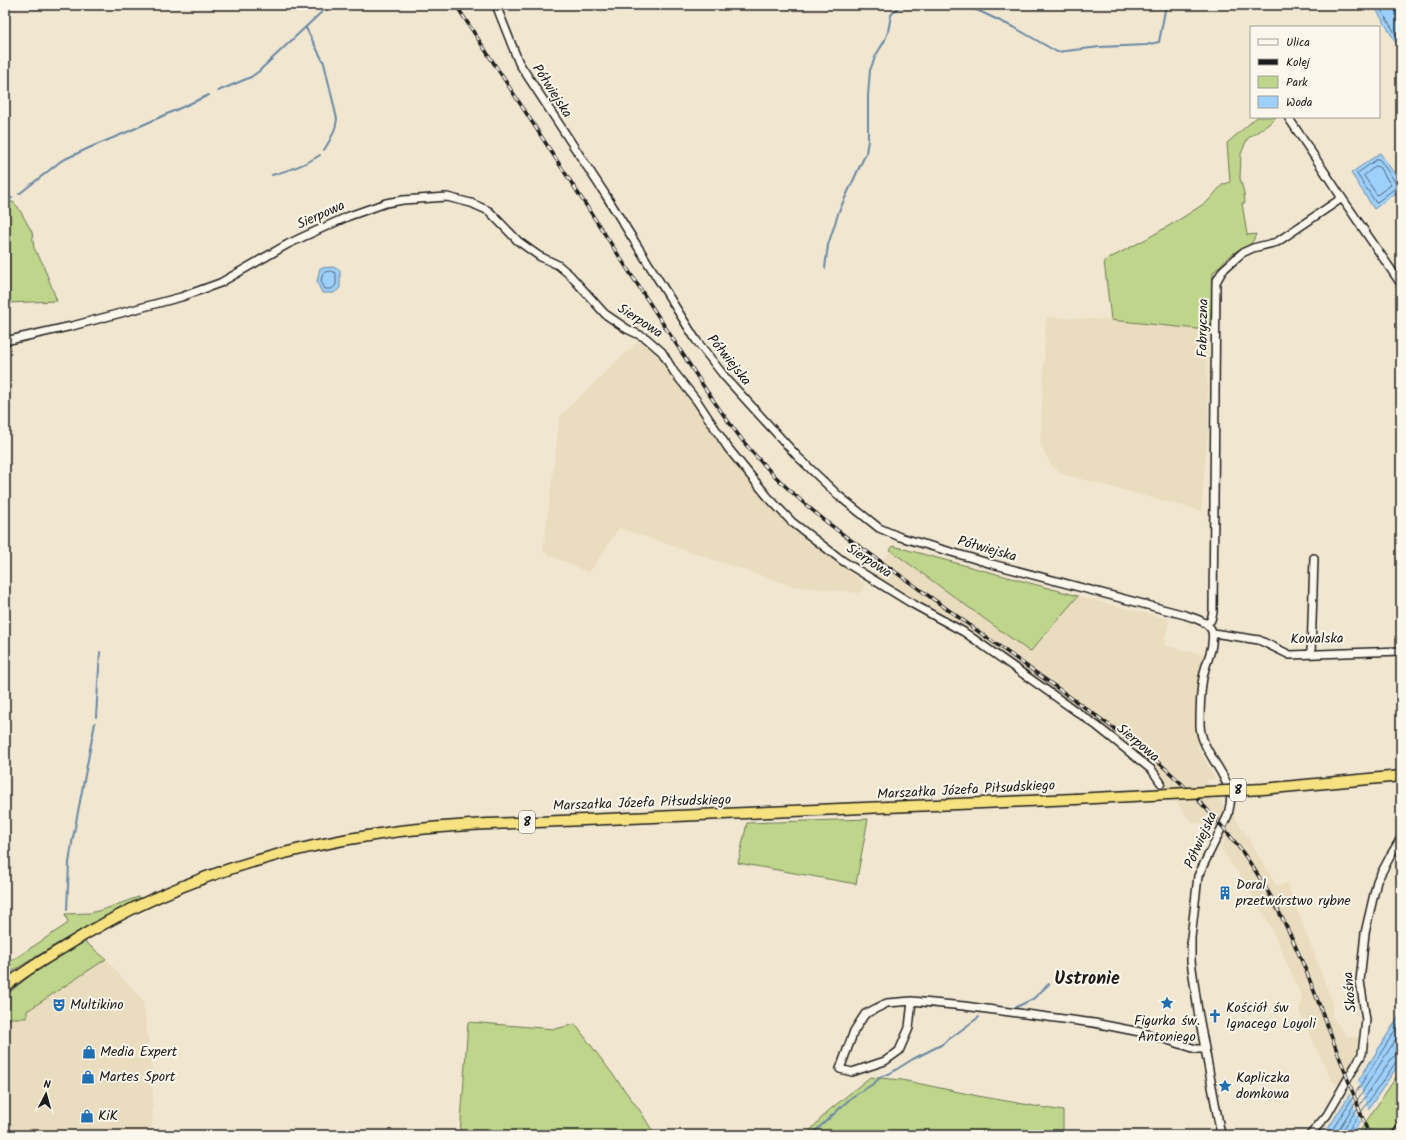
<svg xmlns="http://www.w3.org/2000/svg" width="1406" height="1140" font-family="Kalam,sans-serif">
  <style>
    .built { fill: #eadcbe }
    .green { fill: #bed58b; stroke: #6d7854 }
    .water { fill: #9dd0fb; stroke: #6988a2 }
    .pier { fill: #f1e7d1 }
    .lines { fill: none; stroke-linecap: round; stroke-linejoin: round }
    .shore { stroke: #506475; stroke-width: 1 }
    .stream { stroke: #6988a2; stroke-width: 2 }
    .minor-casing { stroke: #1c1c1c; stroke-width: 10 }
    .highway-casing { stroke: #1c1c1c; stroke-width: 13 }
    .minor { stroke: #fbf7ec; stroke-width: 7 }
    .highway { stroke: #f6e281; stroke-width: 10 }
    .rail-casing { stroke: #1c1c1c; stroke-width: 3.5 }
    .rail { stroke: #fbf7ec; stroke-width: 2; stroke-dasharray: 6; stroke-linecap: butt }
    .highway-bridge-casing { stroke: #1c1c1c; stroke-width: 13; stroke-linecap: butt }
    .highway-bridge { stroke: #f6e281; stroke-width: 10 }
    .labels { text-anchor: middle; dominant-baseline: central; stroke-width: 4; stroke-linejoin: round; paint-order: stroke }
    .shield { fill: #fbf7ec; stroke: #5f5e5a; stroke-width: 1 }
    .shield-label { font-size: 13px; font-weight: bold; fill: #1c1c1c }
    .street-label { font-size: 14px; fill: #1c1c1c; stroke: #fbf7ec }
    .poi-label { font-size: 14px; fill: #1c1c1c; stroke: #fbf7ec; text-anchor: start }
    .district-label { font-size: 18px; font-weight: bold; fill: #1c1c1c; stroke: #fbf7ec }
  </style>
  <rect width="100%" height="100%" fill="#f1e7d1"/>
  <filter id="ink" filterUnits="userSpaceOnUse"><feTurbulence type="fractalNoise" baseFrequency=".025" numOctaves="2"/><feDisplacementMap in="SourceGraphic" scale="8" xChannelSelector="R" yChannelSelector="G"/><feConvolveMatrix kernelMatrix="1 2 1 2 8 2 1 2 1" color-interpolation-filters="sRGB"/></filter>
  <g filter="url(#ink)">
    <path class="built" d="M1046,317L1111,320L1207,330L1208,431L1201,511L1062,474L1051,465L1040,444Z
      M637,342L648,344L709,422L726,449L790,525L865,584L859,593L792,586L619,528L589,573L543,552L560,416Z
      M890,550L1030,652L1078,596L1169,619L1164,645L1206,655L1199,681L1198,746L1215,779L1206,780L1223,805L1235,817L1277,886L1287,883L1332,1001V1017L1348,1037H1359L1355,1057L1340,1086L1331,1080L1299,1011L1302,998L1271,927L1246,884L1221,849L1225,840L1214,825L1193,823L1176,803L1155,769L1120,741L955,621L872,577Z
      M95,951L106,959L143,1001L153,1075L152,1135H5V1010Z"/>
    <path class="green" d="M1257,117H1276L1269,124L1247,139L1241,154L1240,178L1244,193L1245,203H1242L1247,235L1256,234C1251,250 1243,246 1232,254C1225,259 1219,267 1213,273L1210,328L1207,330L1111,320L1104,261L1148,238L1182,218L1208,201L1222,185L1230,182L1227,143Z
      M13,202L18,207L32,232L34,248L42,262L57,301L5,303V203Z
      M893,546L1078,596L1030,652L890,550Z
      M868,819L856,884L738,863L747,823Z
      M138,897L141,898C94,921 49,948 5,976V965L67,924L68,922L65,914L90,913L105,909Z
      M84,941L106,959L27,1011V1018H11L5,1023V996L31,975Z
      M468,1022L555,1029L575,1024L641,1112L655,1135H460Z
      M1401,1070V1119L1390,1135H1357Z
      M870,1077L902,1080L978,1096L1063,1111V1135H806L827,1112Z"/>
    <path class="water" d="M1374,5H1401V51L1376,9Z
      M1380,153L1401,183V189L1374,209L1351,173Z
      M333,267L340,270V288L334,293H322L317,282L320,268Z
      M1401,1013V1061L1351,1135H1324Z"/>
    <path class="pier" d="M1358,1080L1369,1111L1361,1123L1349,1093Z"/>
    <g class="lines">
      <path class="shore" d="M1378,5L1401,43
        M1378,159L1380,160L1398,186L1376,203L1357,174Z
        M1376,166L1379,167L1391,185L1377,195L1364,176Z
        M332,271L336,273V285L332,289H325L321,281L323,273Z
        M1329,1135L1401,1021
        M1335,1135L1401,1031
        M1343,1135L1344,1128L1392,1058L1396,1055L1401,1054
        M1348,1135V1131L1396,1062L1401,1059"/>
      <path class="stream" d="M960,5L979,11L1017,29L1057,52L1100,47L1146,45L1159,42L1166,5
        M306,28L324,63L337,119C336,131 330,141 324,150
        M218,91L251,77L258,72L329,5
        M272,175C289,170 305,165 320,155
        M19,194L61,161L91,147L125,133L209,95
        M5,200L12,198
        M825,268L828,245L839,211L866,153L868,140V96L870,70L876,55L884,42L888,32L891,15L900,5
        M96,717L100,652
        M67,910L69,863L72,843L95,723
        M1012,1009L1033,999L1049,984
        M811,1135L852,1097L873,1084L882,1076L889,1074L913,1059L941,1045L979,1017"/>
      <g class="minor-casing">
        <path id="minor" d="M496,5L519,63L605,194L696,340L725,377L798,457L839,496L879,528L900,537L992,564L1185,615C1194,618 1206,621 1211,629C1214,634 1212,639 1212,644C1211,654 1206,663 1204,673C1200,689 1200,709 1200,725C1201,751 1225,769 1230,794C1232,801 1229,808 1228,815L1198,876L1191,938V961L1198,1011L1221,1135
          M1342,198L1401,284
          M5,341L72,326L181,297L220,283L288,244L305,236L349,216L386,203L403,200L447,197L471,203L489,211L518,241L539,256L558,265L570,275L605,314L627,329L646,338L662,352L674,372L697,401L728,448L768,497L792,522L843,561L911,603L964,632L1097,726L1152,770L1161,783
          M1207,624L1211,620L1213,612L1216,282L1223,270L1242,253L1253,248L1277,242L1342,198L1288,117
          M1213,633L1259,640L1290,655L1401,651
          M1311,654L1314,558
          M912,1001L909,1028L899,1051L885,1061L852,1072L840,1069L854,1031L865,1014L887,1003L912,1001L964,1006L1094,1023L1145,1033L1196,1049H1204
          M1310,1135L1327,1115L1362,1054L1366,1020L1360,981L1365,933L1377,881L1392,853L1401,838
          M1396,1135L1401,1127"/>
      </g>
      <g class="highway-casing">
        <path id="highway" d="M5,987C23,971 45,959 66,946C161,886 269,850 380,834C416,828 453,826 489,824L1075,799"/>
      </g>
      <use href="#minor" class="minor"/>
      <use href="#highway" class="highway"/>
      <g class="rail-casing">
        <path id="rail" d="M456,5L706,390C721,411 735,432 752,452C780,483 811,511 845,536L1144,750C1182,782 1217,816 1246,857C1280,905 1303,961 1324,1017C1339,1056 1354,1096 1369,1135"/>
      </g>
      <use href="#rail" class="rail"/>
      <g class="highway-bridge-casing">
        <path id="highway-bridge" d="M1075,799L1263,789L1401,776"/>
      </g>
      <use href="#highway-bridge" class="highway-bridge"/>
    </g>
  </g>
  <defs>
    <g id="building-bare" transform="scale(1.08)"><path d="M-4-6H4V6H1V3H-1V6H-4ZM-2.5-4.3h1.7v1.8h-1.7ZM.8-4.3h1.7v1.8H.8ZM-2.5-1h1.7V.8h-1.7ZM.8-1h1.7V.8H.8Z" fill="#1f6fb2" stroke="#fbf7ec" stroke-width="2.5" paint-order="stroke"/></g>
    <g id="sight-bare" transform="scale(1.08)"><path d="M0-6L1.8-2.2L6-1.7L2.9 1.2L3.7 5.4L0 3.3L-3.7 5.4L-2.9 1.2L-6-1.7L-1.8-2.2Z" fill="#1f6fb2" stroke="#fbf7ec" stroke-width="2.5" paint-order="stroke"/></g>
    <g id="theatre-bare" transform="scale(1.08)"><path d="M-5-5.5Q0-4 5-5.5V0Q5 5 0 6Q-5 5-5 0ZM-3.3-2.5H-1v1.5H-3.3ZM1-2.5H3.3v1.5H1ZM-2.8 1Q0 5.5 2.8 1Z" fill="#1f6fb2" stroke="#fbf7ec" stroke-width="2.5" paint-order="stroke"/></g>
    <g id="church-bare" transform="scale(1.08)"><path d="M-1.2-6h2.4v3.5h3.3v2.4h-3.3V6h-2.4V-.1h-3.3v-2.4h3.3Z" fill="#1f6fb2" stroke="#fbf7ec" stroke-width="2.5" paint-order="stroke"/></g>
    <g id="shop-bare" transform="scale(1.08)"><path d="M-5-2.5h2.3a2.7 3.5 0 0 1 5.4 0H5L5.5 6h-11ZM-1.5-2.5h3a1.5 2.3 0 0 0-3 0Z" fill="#1f6fb2" stroke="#fbf7ec" stroke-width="2.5" paint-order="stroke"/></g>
  </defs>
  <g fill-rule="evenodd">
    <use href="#building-bare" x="1225" y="893"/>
    <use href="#sight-bare" x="1167" y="1003"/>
    <use href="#theatre-bare" x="59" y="1005"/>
    <use href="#church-bare" x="1215" y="1016"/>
    <use href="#shop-bare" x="89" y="1052"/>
    <use href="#shop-bare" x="88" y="1077"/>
    <use href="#sight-bare" x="1225" y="1086"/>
    <use href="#shop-bare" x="87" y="1116"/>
  </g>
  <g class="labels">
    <g class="shield">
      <rect x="1230" y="779" width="16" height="22" rx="3"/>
      <rect x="519" y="811" width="16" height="22" rx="3"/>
    </g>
    <g class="shield-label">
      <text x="1238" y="790">8</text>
      <text x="527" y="822">8</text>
    </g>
    <g class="street-label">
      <text transform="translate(552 91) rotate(57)">Półwiejska</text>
      <text transform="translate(321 215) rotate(-24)">Sierpowa</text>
      <text transform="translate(640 321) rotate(33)">Sierpowa</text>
      <text transform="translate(1203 328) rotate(-89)">Fabryczna</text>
      <text transform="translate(729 360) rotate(51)">Półwiejska</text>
      <text transform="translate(987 549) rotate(16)">Półwiejska</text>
      <text transform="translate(869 561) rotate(33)">Sierpowa</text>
      <text transform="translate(1317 639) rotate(-1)">Kowalska</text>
      <text transform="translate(1138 743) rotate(40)">Sierpowa</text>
      <text transform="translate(966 790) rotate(-3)">Marszałka Józefa Piłsudskiego</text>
      <text transform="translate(642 803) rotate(-2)">Marszałka Józefa Piłsudskiego</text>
      <text transform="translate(1201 840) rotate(-66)">Półwiejska</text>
      <text transform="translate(1350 992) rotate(-95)">Skośna</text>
    </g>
    <g class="poi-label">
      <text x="1236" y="885">Doral<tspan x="1236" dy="16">przetwórstwo rybne</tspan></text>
      <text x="70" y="1005">Multikino</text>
      <text x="1226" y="1008">Kościół św<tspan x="1226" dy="16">Ignacego Loyoli</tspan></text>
      <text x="1167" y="1021" text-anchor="middle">Figurka św.<tspan x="1167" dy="16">Antoniego</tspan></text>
      <text x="100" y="1052">Media Expert</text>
      <text x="99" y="1077">Martes Sport</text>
      <text x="1236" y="1078">Kapliczka<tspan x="1236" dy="16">domkowa</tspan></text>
      <text x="98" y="1116">KiK</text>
    </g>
    <g class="district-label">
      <text x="1087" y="979">Ustronie</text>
    </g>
  </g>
  <rect width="1406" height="1140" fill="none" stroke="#fbf7ec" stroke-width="20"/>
  <rect x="10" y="10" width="1386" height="1120" fill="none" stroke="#1c1c1c" stroke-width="1.5" filter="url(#ink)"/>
  <rect x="1250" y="26" width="130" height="92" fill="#fbf7ec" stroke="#a29f99"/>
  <rect x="1258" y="39" width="20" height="6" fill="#fbf7ec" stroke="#a29f99"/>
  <text x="1286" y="46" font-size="12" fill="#1c1c1c">Ulica</text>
  <rect x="1258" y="59" width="20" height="6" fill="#1c1c1c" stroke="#a29f99"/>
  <text x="1286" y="66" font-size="12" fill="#1c1c1c">Kolej</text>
  <rect x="1258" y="76" width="20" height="12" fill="#bed58b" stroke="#a29f99"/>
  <text x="1286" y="86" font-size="12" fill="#1c1c1c">Park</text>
  <rect x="1258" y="96" width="20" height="12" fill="#9dd0fb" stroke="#a29f99"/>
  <text x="1286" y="106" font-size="12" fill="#1c1c1c">Woda</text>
  <g transform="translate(46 1094) rotate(6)" stroke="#fbf7ec" stroke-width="3" paint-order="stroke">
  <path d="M0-3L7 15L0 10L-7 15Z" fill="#1c1c1c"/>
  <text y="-6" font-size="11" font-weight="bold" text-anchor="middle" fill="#1c1c1c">N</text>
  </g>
</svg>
